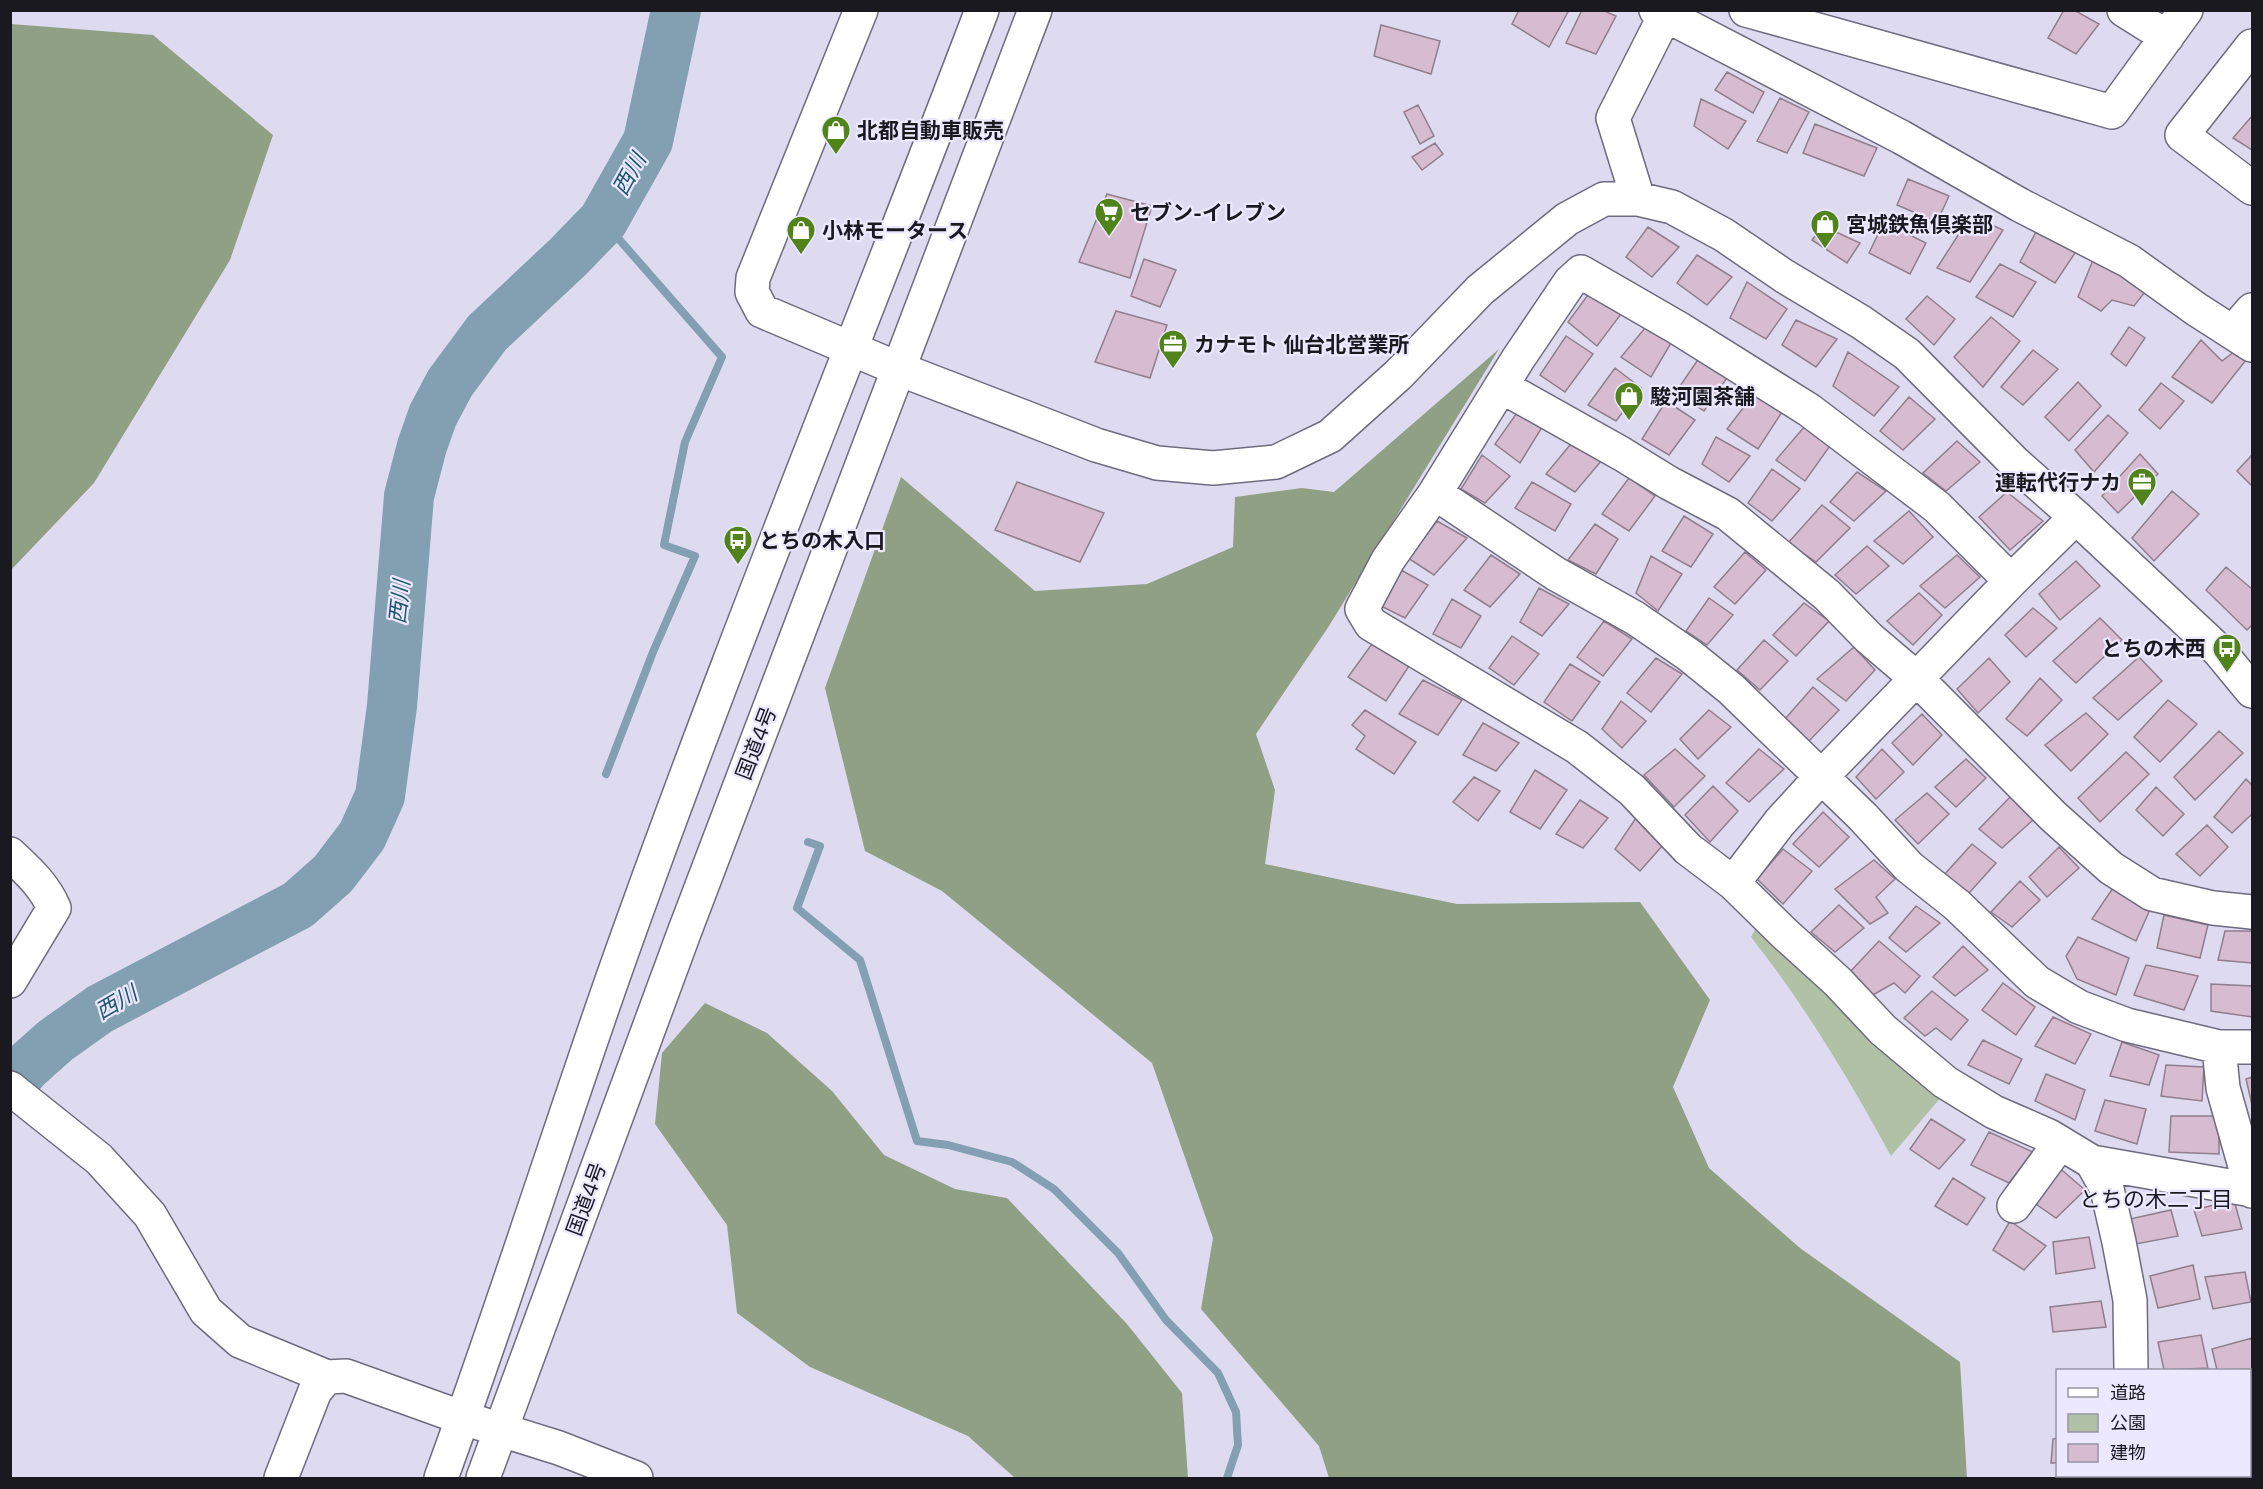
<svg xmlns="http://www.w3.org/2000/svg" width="2263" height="1489" font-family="'Space Grotesk','Noto Sans JP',sans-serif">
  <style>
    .green { fill: #b1c1a6 }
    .forest { fill: #90a085 }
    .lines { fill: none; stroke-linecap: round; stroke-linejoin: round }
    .stream { stroke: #82a0b1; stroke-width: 8 }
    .river { stroke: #82a0b1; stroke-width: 50 }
    .building { fill: #d7bcd1; stroke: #907e8c; stroke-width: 1.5 }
    .minor-casing { stroke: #6e6b7f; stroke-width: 36 }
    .trunk-casing { stroke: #6e6b7f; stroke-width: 36 }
    .motorway-casing { stroke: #6e6b7f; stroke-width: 36 }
    .minor { stroke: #fff; stroke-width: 33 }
    .trunk { stroke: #fff; stroke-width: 33 }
    .motorway { stroke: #fff; stroke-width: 33 }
    .labels { text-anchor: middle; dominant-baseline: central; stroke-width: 4.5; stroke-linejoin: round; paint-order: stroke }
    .poi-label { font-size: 21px; font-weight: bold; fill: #1a1920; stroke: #ebe8ff; text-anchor: start }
    .street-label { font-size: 21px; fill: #1a1920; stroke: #ebe8ff }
    .water-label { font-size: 22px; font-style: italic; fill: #1f5670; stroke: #ebe8ff }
    .neighbourhood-label { font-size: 22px; fill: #1a1920; stroke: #ebe8ff }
  </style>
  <rect width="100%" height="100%" fill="#dedbf1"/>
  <path class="green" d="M1757,926L1943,1095L1891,1156C1849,1079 1806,1007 1751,937Z"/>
  <path class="forest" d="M11,24L153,35L273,135L230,260L94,483L11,570Z
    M1499,349L1329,626L1256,734L1275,790L1265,864L1457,904L1640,902L1710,1000L1673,1087L1709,1168L1800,1248L1960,1362L1967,1478H1329L1319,1446L1201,1309L1213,1238L1152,1063L942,891L865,851L825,688L901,477L1035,591L1147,584L1233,547L1235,497L1302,488L1334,492Z
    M705,1003L767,1033L832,1091L884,1155L955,1189L1007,1198L1127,1324L1182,1393L1188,1478H1015L968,1436L810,1367L737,1313L727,1225L655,1124L662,1053Z"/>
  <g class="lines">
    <path class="stream" d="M603,221L722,357L685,442L664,545L695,556L653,652L606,774
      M808,842L820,846L797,908L860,960L917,1141L948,1145L1012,1162L1054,1189L1118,1253L1166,1320L1218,1373L1236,1412L1238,1445L1227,1478"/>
    <path class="river" d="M10,1085L27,1066L55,1041L100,1009L298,905L333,874L362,836L380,796L392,706L409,496L422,446L433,415L450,383L487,333L568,257L603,221L648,141L676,10"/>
  </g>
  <path class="building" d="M1519,10H1569L1549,47L1512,24Z
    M1582,10H1602L1616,16L1596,54L1566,43Z
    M2064,10H2074L2099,24L2076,54L2048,38Z
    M1381,25L1440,41L1431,74L1374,56Z
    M1727,72L1764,92L1753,113L1715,90Z
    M1780,98L1809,112L1787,153L1757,141Z
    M1701,99L1746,121L1728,149L1694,126Z
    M1418,105L1434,136L1420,144L1404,112Z
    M2252,116V150L2233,138Z
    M1815,124L1877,148L1864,176L1803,153Z
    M1435,143L1443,154L1422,170L1412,157Z
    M1908,179L1949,196L1937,222L1897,205Z
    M1107,194L1152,206L1130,278L1079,262Z
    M1971,215L2003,230L1970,282L1937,268Z
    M1884,222L1926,243L1910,274L1869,253Z
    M1823,226L1860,243L1847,263L1812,240Z
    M1648,227L1679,247L1652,277L1626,257Z
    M2037,230L2077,250L2055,283L2020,262Z
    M1697,255L1732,277L1707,305L1677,283Z
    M1144,259L1176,270L1160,307L1131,296Z
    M2093,260L2148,288L2134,306L2112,300L2101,311L2078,297Z
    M2000,264L2036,282L2013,317L1976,297Z
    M1747,282L1787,309L1766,339L1730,318Z
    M1593,288L1624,310L1597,346L1568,322Z
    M1927,296L1955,319L1934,345L1906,319Z
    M1116,311L1167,325L1150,378L1095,362Z
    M1991,317L2020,341L1983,387L1954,357Z
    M1796,320L1837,339L1816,367L1782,345Z
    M1650,322L1674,338L1651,377L1621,357Z
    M2129,327L2145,338L2126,366L2111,354Z
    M1566,336L1593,354L1565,392L1540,375Z
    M2201,340L2222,361L2235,351L2246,360L2212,403L2172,377Z
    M2033,350L2058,369L2023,405L2001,387Z
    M1848,352L1899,387L1874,416L1833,386Z
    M1701,355L1731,372L1704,411L1676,392Z
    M1615,368L1641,388L1616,421L1588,405Z
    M2078,382L2101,406L2069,441L2045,417Z
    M2161,383L2184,401L2160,429L2139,410Z
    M1753,395L1782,412L1758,449L1727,429Z
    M1909,397L1935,419L1903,450L1880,431Z
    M1666,401L1695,420L1669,455L1642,439Z
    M1519,410L1544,424L1520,463L1495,444Z
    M2108,415L2128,433L2094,472L2075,450Z
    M1805,426L1832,443L1805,481L1776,460Z
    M1716,437L1750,456L1729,482L1702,464Z
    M1957,441L1980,462L1946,491L1923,473Z
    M1570,445L1602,460L1575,492L1546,474Z
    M2140,454L2158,474L2118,513L2102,496Z
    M1482,455L1510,476L1485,503L1461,489Z
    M2252,455V486L2237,471Z
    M1772,469L1800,489L1772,521L1748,503Z
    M1857,472L1886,491L1854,521L1830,502Z
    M1629,478L1655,496L1629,531L1602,514Z
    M1017,482L1104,513L1080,562L995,530Z
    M1532,482L1571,504L1555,531L1515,508Z
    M2172,491L2199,514L2154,561L2132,538Z
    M2007,492L2043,521L2010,550L1979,517Z
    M1822,505L1850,528L1816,562L1788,543Z
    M1909,511L1933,537L1903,564L1874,541Z
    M1684,516L1713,534L1691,567L1662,551Z
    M1437,521L1467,538L1434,575L1408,558Z
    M1595,524L1618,539L1596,574L1568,560Z
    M1867,546L1889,566L1856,594L1835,575Z
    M1745,552L1766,570L1735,604L1714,587Z
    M1491,555L1520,574L1490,607L1464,590Z
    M1957,555L1980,577L1945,608L1920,586Z
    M1651,556L1682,574L1658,611L1636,593Z
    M2076,561L2100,586L2060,620L2039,594Z
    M2226,567L2252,589V625L2247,630L2206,590Z
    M1401,570L1428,585L1405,618L1375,603Z
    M1539,588L1569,604L1542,636L1520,622Z
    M1919,593L1942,615L1913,645L1887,621Z
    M1709,598L1733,615L1707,645L1686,631Z
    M1452,599L1481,616L1461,648L1433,634Z
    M1804,603L1829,621L1796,656L1773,635Z
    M2033,608L2057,628L2026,657L2005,635Z
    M2100,618L2122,640L2076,683L2053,661Z
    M1604,621L1632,639L1603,676L1577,657Z
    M1512,636L1539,654L1514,685L1489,668Z
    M1764,640L1788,661L1760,690L1737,670Z
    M1372,644L1409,666L1386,701L1348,677Z
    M1854,647L1875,670L1846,701L1817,679Z
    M2139,657L2162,681L2118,720L2093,698Z
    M1656,658L1682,674L1651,712L1627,693Z
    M1989,658L2010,682L1978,713L1957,689Z
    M1570,664L1600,682L1572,721L1544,702Z
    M2040,678L2062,700L2027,736L2006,719Z
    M1423,680L1462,700L1438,735L1399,714Z
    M1813,687L1839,710L1808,742L1785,719Z
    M2168,700L2197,724L2160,762L2134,737Z
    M1621,701L1646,721L1622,748L1602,729Z
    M1365,710L1416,742L1394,774L1356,749L1365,736L1352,725Z
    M1709,710L1731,727L1698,759L1680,739Z
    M2086,713L2108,734L2071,771L2045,745Z
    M1922,714L1942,735L1913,765L1892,743Z
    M1483,723L1519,743L1496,771L1463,755Z
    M2219,731L2243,753L2195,800L2174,777Z
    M1675,749L1705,776L1674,807L1644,775Z
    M1759,749L1784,769L1749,802L1726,783Z
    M1882,749L1904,772L1876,799L1856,777Z
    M2126,752L2149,774L2100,822L2078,798Z
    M1966,759L1986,778L1956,807L1935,787Z
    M1535,770L1567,790L1540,829L1510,812Z
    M1474,777L1500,791L1478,821L1453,802Z
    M2246,779L2252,785V814L2232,833L2214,817Z
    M1713,786L1738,811L1710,842L1685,815Z
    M2156,787L2184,814L2163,836L2136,810Z
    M1927,793L1949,814L1918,844L1895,820Z
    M2011,796L2034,819L2002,848L1979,829Z
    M1580,800L1608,818L1583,848L1556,834Z
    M1823,812L1849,837L1819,867L1793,844Z
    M1636,818L1663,845L1640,871L1615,849Z
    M2207,825L2228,847L2200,876L2176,854Z
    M1972,844L1996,863L1969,893L1944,875Z
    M2059,847L2079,868L2047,897L2029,877Z
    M1783,849L1812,871L1783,904L1757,879Z
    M1874,860L1895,879L1876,897L1888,913L1870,924L1835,889Z
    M2020,881L2040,900L2012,927L1991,912Z
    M2113,888L2152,905L2136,941L2092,919Z
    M1839,905L1864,928L1835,952L1811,932Z
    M1916,906L1940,923L1906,952L1889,938Z
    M2164,915L2208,925L2200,958L2157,948Z
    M2225,931H2252V963L2218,960Z
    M2078,937L2129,958L2116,995L2077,979L2066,956Z
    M1879,941L1920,976L1905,993L1894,983L1871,996L1849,973Z
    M1963,946L1988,970L1955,996L1933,977Z
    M2146,965L2198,976L2184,1010L2134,995Z
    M2003,983L2035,1007L2016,1035L1982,1010Z
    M2211,984L2252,986V1017L2211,1011Z
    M1932,991L1968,1020L1951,1040L1936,1028L1925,1036L1904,1018Z
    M2053,1017L2091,1034L2075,1064L2035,1046Z
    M1983,1040L2022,1059L2009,1084L1968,1065Z
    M2122,1042L2159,1055L2149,1085L2110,1076Z
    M2166,1065L2204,1067L2202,1101L2161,1096Z
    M2046,1074L2085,1090L2075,1120L2035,1101Z
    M2252,1077V1105L2246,1079Z
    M2105,1100L2146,1109L2137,1144L2095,1131Z
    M2171,1116H2219V1154L2169,1152Z
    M1931,1119L1965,1140L1939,1169L1910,1149Z
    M1989,1132L2033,1152L2009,1183L1971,1165Z
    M2056,1165L2085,1190L2056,1218L2030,1200Z
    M1953,1178L1985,1198L1967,1225L1935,1206Z
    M2234,1200L2242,1229L2202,1236L2194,1210Z
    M2171,1210L2178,1236L2136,1244L2130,1219Z
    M2010,1221L2046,1246L2024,1270L1993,1250Z
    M2089,1237L2095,1268L2056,1274L2053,1242Z
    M2193,1265L2200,1299L2158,1308L2150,1276Z
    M2245,1272L2251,1302L2213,1309L2205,1277Z
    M2101,1301L2106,1327L2053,1332L2050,1307Z
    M2201,1335L2208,1368L2164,1370L2158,1342Z
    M2252,1338V1369L2217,1370L2212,1349Z
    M2250,1398H2252V1428L2250,1429Z
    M2058,1438V1463H2051L2053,1439Z
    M2155,1476H2211L2212,1478H2155Z"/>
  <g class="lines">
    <g class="minor-casing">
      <path id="minor" d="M861,10L753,278L752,292L762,311L899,369L1024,417L1096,445L1157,463L1213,468L1276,462L1330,436L1398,375L1480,290L1567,219L1604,199H1638L1672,207L1724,235L1784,276L1861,322L1907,354L2014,462L2076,517L2219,651L2252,691
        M1656,10L1901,137L2020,205L2129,261L2196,309L2252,345
        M1746,10L2112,112L2186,10
        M2124,10L2167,37
        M2252,46L2182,135L2252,188
        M1638,199L1613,118L1665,15
        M2233,332L2252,310
        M1501,386L1622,454L1669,483L1728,514L1827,595L1869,638L1916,678L2053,816L2111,868L2152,894L2213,908L2252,912
        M1435,493L1556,574L1635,618L1689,655L1731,689L1863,817L1909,867L1957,905L2037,982L2079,1007L2127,1025L2219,1047H2252
        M2011,581L1937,507L1809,410L1678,328L1581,272L1570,282L1518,359L1435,493L1388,560L1362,609L1371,624L1577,747L1632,790L1688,849L1733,883L1784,933L1838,982L1883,1030L1945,1082L1994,1112L2049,1136L2092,1162L2107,1189L2119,1242L2130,1300L2131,1370
        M10,854C28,871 44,885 54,908L10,981
        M1733,883L1780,822L1822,776L2011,581L2076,517
        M2219,1047L2223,1088L2252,1191
        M10,1088L99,1159L150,1215L206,1311L240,1341L327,1377
        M2092,1162L2252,1190
        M2014,1206L2060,1143
        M2129,1476V1478
        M281,1478L315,1391L327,1377L346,1376L463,1418"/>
    </g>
    <g class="trunk-casing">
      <path id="trunk" d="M441,1478C501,1314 554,1146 612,980C727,654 859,334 982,10
        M483,1478L684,933L1035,10"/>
    </g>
    <g class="motorway-casing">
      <path id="motorway" d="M463,1418L559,1448L636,1478"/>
    </g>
    <use href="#minor" class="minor"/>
    <use href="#trunk" class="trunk"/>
    <use href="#motorway" class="motorway"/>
  </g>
  <defs>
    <g id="shop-pin" transform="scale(1.5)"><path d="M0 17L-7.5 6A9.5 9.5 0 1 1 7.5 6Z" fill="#50841a" stroke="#ebe8ff"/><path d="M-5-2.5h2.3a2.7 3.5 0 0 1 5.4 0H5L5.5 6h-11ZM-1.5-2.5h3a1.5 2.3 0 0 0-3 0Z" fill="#fff"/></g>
    <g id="supermarket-pin" transform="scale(1.5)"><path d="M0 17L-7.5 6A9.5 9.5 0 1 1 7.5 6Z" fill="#50841a" stroke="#ebe8ff"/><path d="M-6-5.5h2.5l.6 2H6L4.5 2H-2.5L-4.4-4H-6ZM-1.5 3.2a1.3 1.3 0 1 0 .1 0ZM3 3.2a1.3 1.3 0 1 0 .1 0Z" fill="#fff"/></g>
    <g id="office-pin" transform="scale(1.5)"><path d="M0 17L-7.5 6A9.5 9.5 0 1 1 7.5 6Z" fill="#50841a" stroke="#ebe8ff"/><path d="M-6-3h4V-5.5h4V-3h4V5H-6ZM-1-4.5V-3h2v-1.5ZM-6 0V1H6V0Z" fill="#fff"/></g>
    <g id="bus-pin" transform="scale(1.5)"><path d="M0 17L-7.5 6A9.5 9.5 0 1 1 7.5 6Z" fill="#50841a" stroke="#ebe8ff"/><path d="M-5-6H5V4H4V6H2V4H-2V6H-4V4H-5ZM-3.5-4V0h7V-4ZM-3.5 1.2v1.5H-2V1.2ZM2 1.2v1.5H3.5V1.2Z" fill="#fff"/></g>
  </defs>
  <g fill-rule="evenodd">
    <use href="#shop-pin" x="836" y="130"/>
    <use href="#supermarket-pin" x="1109" y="212"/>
    <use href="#shop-pin" x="1825" y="224"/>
    <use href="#shop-pin" x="801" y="230"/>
    <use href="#office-pin" x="1173" y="344"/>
    <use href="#shop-pin" x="1629" y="396"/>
    <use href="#office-pin" x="2142" y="482"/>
    <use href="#bus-pin" x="738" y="540"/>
    <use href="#bus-pin" x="2227" y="648"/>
  </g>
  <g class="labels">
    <g class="poi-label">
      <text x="857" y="130">北都自動車販売</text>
      <text x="1130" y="212">セブン-イレブン</text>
      <text x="1846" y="224">宮城鉄魚倶楽部</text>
      <text x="822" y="230">小林モータース</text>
      <text x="1194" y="344">カナモト 仙台北営業所</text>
      <text x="1650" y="396">駿河園茶舗</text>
      <text x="2121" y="482" text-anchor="end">運転代行ナカ</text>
      <text x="759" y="540">とちの木入口</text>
      <text x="2206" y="648" text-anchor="end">とちの木西</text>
    </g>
    <g class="street-label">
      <text transform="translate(756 743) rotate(-69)">国道4号</text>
      <text transform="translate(586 1199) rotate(-70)">国道4号</text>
    </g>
    <g class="water-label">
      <text transform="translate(629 174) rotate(-61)">西川</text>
      <text transform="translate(399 602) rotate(-84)">西川</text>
      <text transform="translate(116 1002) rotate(-30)">西川</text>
    </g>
    <g class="neighbourhood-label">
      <text x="2156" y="1199">とちの木二丁目</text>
    </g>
  </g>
  <rect width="2263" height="1489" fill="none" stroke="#1a1920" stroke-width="24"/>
  <rect x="2056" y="1369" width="195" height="108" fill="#ebe8ff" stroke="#9795a6" stroke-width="1.5"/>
  <rect x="2068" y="1388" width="30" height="9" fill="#ffffff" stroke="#9795a6" stroke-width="1.5"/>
  <text x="2110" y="1399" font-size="18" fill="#1a1920">道路</text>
  <rect x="2068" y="1414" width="30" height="18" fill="#b1c1a6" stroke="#9795a6" stroke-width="1.5"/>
  <text x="2110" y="1429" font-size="18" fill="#1a1920">公園</text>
  <rect x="2068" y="1444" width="30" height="18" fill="#d7bcd1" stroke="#9795a6" stroke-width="1.5"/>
  <text x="2110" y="1459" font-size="18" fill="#1a1920">建物</text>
</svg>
